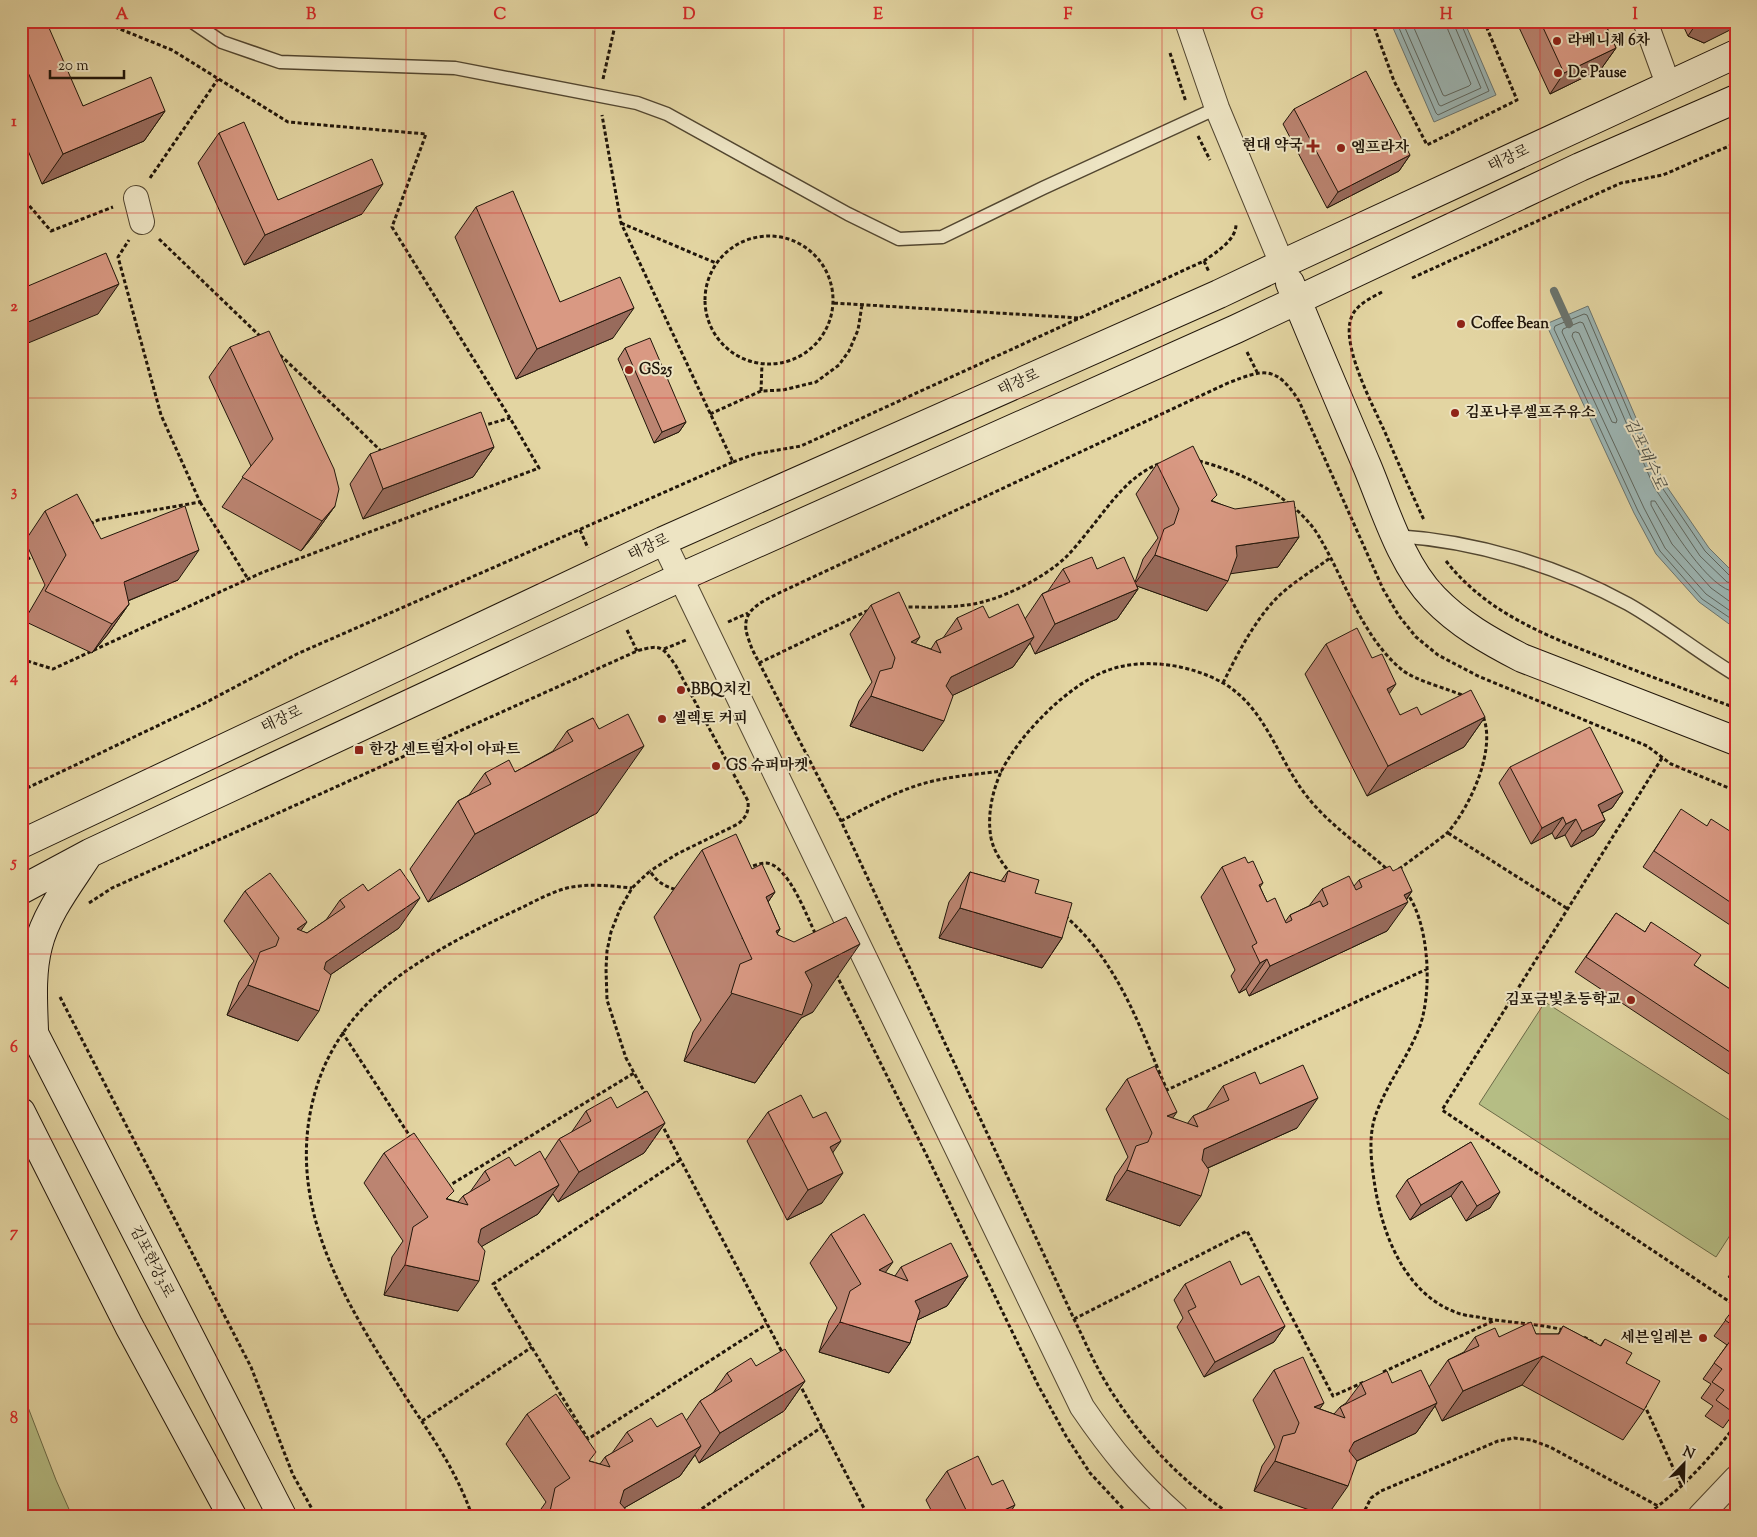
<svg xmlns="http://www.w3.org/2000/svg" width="1757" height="1537" font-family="'Sorts Mill Goudy','Noto Serif KR',serif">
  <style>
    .green { fill: #b5bd84; stroke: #6b6a47 }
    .water { fill: #9cb5b3; stroke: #6b756f }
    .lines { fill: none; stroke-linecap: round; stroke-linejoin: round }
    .shore { stroke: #5e665e; stroke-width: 1 }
    .stream { stroke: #6b756f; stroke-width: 8 }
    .lane-casing { stroke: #524630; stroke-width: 15 }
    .street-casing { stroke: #524630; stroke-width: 26 }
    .secondary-casing { stroke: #21160a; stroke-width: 30 }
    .path { stroke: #21160a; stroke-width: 3; stroke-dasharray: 4 2.5; stroke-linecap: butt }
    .lane { stroke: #ede4c3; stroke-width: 12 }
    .street { stroke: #ede4c3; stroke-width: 24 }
    .secondary { stroke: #ede4c3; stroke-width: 28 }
    .wall { fill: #bb8471; stroke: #21160a }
    .shaded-wall { fill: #986b5c; stroke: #21160a }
    .building { fill: #d99983; stroke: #21160a }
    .grid { fill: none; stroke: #d62828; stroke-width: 1; stroke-opacity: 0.55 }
    .poi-dot { fill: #8f2418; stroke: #ede4c3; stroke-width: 2 }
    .labels { text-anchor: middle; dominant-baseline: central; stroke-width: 4; stroke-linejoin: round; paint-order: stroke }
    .poi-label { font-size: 15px; font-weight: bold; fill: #21160a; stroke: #ede4c3; text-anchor: start }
    .street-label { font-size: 15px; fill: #21160a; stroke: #ede4c3 }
    .water-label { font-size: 16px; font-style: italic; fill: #4c4e45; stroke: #ede4c3 }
    .neatline { fill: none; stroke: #d62828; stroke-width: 2 }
    .grid-label { font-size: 16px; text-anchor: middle; font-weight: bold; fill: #d62828 }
  </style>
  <rect width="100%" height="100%" fill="#e3d5a2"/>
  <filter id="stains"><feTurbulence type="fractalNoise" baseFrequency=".004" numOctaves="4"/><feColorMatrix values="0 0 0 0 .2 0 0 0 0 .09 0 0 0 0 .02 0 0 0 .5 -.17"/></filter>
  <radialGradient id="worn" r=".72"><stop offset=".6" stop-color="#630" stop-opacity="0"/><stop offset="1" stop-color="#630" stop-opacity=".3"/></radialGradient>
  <path class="green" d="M1545,1002L1736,1124V1226L1716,1257L1479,1104Z
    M21,1389L56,1480L72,1516H21Z"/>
  <path class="water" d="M1390,21H1464L1496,95L1434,122Z
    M1588,306L1663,481L1709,548L1736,575V629L1699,602L1656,554L1634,513L1546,324Z"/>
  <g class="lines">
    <path class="shore" d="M1396,21L1436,113L1438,115L1489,91L1460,21
      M1402,21L1439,105L1441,106L1481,88L1455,27L1454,21
      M1411,21L1443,95L1445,96L1469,86L1471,84L1448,30L1446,21
      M1576,332L1579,333L1617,420L1616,423L1612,422L1572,336L1573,333Z
      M1736,578L1730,576L1705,551L1659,483L1587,315L1584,314L1555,326L1554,329L1638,511L1660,551L1702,599L1736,622
      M1736,584L1727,582L1700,556L1654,487L1583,323L1580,322L1563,329L1562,332L1644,508L1665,548L1706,594L1736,615
      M1736,592C1709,591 1669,523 1655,501H1651V505L1672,544L1711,588L1736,606"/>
    <path class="stream" d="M1554,291L1569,324"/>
    <g class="lane-casing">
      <path id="lane" d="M191,21L222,42L280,62L455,68L637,103L667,114L848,214L899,239L942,237L1043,188L1217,108
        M1396,536C1476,541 1558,566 1628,604C1665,625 1699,653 1736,675"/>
    </g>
    <g class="street-casing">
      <path id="street" d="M1187,21L1217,108L1282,264
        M1645,21L1668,84
        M136,198L142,222
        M663,541L1082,1407C1110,1448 1138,1483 1176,1516
        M1700,1516L1736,1478"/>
    </g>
    <g class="secondary-casing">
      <path id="secondary" d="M1290,283C1315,345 1341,405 1367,466C1385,509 1401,564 1434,598C1459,624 1489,641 1522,658L1736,741
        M21,844L663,541L1219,294L1282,264L1736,54
        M21,890L90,853L681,577L1236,329L1580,167L1736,99
        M21,1008L282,1516
        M34,1030C33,1002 31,973 38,946C46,913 70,883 88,855
        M21,1112L129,1326L232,1516"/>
    </g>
    <path class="path" d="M1372,21L1394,81L1427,145L1517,100L1484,21
      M1170,53L1186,102
      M603,79L616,21
      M1198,136L1210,160
      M150,178L218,79
      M21,196L51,231L113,207
      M621,223L716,263
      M705 300a64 64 0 1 1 128 0a64 64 0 1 1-128 0Z
      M159,239L261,337
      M1204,261L1209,272
      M1412,278L1621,183L1663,175L1736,143
      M1382,292C1369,299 1353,306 1350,322C1344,350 1372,404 1384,430C1397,460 1410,490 1424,520
      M834,303L1080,318
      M1247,352L1257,372
      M280,355L346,417L382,452
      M761,391L762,364
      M710,414L761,391L783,390L816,382L839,365L849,351L858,330L862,305
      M482,426L510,418
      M1199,461C1242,472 1299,499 1321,540C1346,583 1362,636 1401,669C1415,681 1447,688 1464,696
      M733,462L755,454L801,446L1204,261C1216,252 1237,240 1236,223
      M200,502L248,579
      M90,524L98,520L200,502L161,415L118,257L129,240
      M580,530L588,548
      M1446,561C1488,615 1552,638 1614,662C1654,678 1695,693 1736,708
      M21,563L35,555
      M902,607C924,607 946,608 967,605C999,601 1043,579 1066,557C1076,547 1085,535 1094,524C1112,501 1131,474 1161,463
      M728,622L748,613
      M627,630L637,651
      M664,649L686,640
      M21,659L53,669L261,573L539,468L510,418L392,227L426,134L288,122L172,50L100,21
      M759,663L869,610
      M1223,683C1237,655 1251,627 1272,603C1288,585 1311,572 1330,558
      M1662,758L1442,1110L1736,1306
      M21,791L203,704L297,654L733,462L621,223L602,115
      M841,821C869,806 898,790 929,782C953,776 977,774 1002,771
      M1448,833L1568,909
      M747,868C753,866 760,863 766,863C788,864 807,917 816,935
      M1399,869C1410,861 1422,852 1433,844C1438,840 1444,836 1448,832C1470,807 1498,747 1482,714
      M1011,874C1002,863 994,852 991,838C987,816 992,792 1001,772C1019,735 1067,686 1106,671C1141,657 1190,664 1223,683C1265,707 1277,757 1305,794C1328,824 1360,845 1388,870
      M1406,892C1430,923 1433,996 1418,1031C1405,1062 1384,1088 1374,1120C1369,1139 1371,1160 1374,1180C1381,1231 1403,1292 1455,1312C1462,1315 1470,1316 1478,1317C1506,1323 1536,1323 1564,1330
      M89,903L112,888L637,651C661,644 662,646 676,666L748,801C749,812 746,817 738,824L677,854L650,871
      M1065,916C1118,961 1140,1028 1167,1090L1427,969
      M836,974L927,1156L1038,1385L1066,1436L1090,1473L1130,1516
      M60,997L251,1367L293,1475L316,1516
      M342,1032L411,1138
      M646,1095L626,1058L607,1000L606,969L607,951L611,932L620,909L632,888L650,871C657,882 665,887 678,890
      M661,1123L783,1354
      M680,1160L493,1284L588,1439L767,1324
      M447,1187L634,1073
      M1074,1319L1247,1231L1333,1396L1364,1382
      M1584,1337L1596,1344
      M1383,1372L1493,1321
      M799,1383L868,1516
      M1644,1404L1681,1485
      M422,1421L532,1347
      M472,1516C458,1474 433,1438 409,1402C351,1311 285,1213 313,1100C328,1038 369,993 423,960C455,940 489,923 523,907C537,900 552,892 567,888C589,883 611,886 632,888
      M691,1516L822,1427
      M1233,1516C1180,1481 1137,1435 1105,1381C1093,1361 1084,1339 1074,1319L841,821L752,649C750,643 747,636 746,630C743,608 764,601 781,592L1228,383C1264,369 1276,365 1299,401L1383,589L1399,616L1416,637L1438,655L1478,676L1647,746L1671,764L1736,791
      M1362,1516L1371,1498L1381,1491L1498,1441L1514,1438L1531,1440L1550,1447L1658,1506
      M1644,1516C1680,1492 1709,1459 1736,1425"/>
    <use href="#lane" class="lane"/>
    <use href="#street" class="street"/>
    <use href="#secondary" class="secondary"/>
  </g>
  <path class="wall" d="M21,21L83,106L165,111L144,141L42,184L21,134Z
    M1516,21H1604L1616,48L1601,69L1550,94Z
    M1681,21H1736L1704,43L1688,36Z
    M1294,109L1410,155L1399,171L1327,208L1283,124Z
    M219,133L278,200L362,214L244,265L198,163Z
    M476,207L560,302L613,338L516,379L455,237Z
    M230,347L335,506L314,535L301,551L222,507L251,466L209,377Z
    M625,348L686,422L679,432L654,443L618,359Z
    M494,447L473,477L363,519L350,484L370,454Z
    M1157,464L1213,501L1299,537L1278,567L1231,573L1207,611L1137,586L1138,589L1117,619L1035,654L1030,643L1013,667L953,695L923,751L850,726L859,701L872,682L850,634L871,605L916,644L931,649L936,641L943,638L957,618L1025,619L1042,594L1048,591L1063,569H1097L1135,582L1143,559L1158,538L1136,494Z
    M45,511L178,580L128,601L129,604L108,634L92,653L24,621L45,585L25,541Z
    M1326,644L1400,715H1421L1485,717L1464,747L1367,796L1305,674Z
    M593,718L597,813L428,902L410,869L458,801L469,795L485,773L515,772L553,751L567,731Z
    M1510,767L1623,792L1612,808L1602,813L1605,820L1594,835L1571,847L1565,835L1555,839L1552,833L1531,844L1499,783Z
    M1671,825L1706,826L1736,835V929L1643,867Z
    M702,850L775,892L768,902L780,929L777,934L813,1012L801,1018L755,1083L684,1061L693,1032L701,1020L654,917Z
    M1248,863L1263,883L1260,887L1267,902L1285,922L1290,915L1309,906L1322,889L1354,886L1359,880L1412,891L1387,931L1249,996L1246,989L1239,993L1231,976L1235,970L1201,897L1222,867Z
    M1008,871L1035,893L1062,938L1042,968L939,938L949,902L970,872L1001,881Z
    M245,891L301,931L307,933L326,920L340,900L368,891L399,928L330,975L298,1041L227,1015L239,982L254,961L224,921Z
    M1616,913L1645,932L1651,922L1694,965L1736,993V1084L1732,1076L1575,972Z
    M1127,1079L1172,1118L1187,1124L1193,1116L1206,1110L1223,1086L1260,1084L1297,1128L1208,1168L1180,1226L1106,1200L1115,1176L1128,1157L1106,1109Z
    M617,1108L665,1123L644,1153L558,1202L553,1194L538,1214L482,1246L458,1311L384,1295L392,1257L403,1241L364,1183L384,1153L448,1199L458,1202L463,1196L470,1192L485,1171L515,1166L545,1160L559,1139L571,1133L586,1111Z
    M768,1112L813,1118L833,1153L822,1203L787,1220L747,1141Z
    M1471,1142L1490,1208L1466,1221L1451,1196L1410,1220L1396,1196L1407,1180Z
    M831,1234L886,1273L895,1276L901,1267L968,1276L947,1306L917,1320L910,1343L889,1373L819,1352L829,1321L837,1308L810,1263Z
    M1736,1266V1282L1728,1277Z
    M1185,1284L1241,1285L1285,1326L1274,1342L1204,1377L1177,1327L1183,1318L1174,1300Z
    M1736,1306V1410L1723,1428L1705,1416L1713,1406L1701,1398L1711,1384L1703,1379L1727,1345L1714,1336Z
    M1563,1326L1600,1346L1605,1339L1626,1363L1644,1410L1623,1440L1522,1385L1442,1421L1435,1406L1416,1433L1357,1461L1254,1491L1262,1466L1275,1447L1253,1400L1274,1370L1320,1409L1334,1414L1340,1407L1346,1403L1361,1383H1392L1429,1387L1448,1360L1464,1352L1475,1337H1499L1536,1334H1558Z
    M756,1366L805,1381L784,1411L699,1463L695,1455L680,1476L624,1508L627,1516H536L546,1502L506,1444L527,1414L590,1461L600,1464L605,1457L612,1453L627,1432L657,1427L686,1421L700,1401L713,1393L727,1373Z
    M947,1471L1008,1516H934L926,1500Z"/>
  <path class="shaded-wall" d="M1698,21H1736V27L1704,43L1688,36Z
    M1616,48L1601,69L1550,94L1564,73Z
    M165,111L144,141L42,184L63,154Z
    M1410,155L1399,171L1327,208L1338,192Z
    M383,184L362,214L244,265L265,235Z
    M119,284L98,314L21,346V325Z
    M634,308L613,338L516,379L537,349Z
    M686,422L679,432L654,443L662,432Z
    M494,447L473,477L363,519L383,489Z
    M335,506L314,535L301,551L322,521Z
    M1299,537L1278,567L1215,576L1236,546Z
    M199,550L178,580L103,611L124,582Z
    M1155,555L1228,581L1207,611L1134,585Z
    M1138,589L1117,619L1035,654L1055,624Z
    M129,604L108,634L92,653L112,624Z
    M920,637L899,667L911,642Z
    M1034,637L1013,667L930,706L951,677Z
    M1396,684L1375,714L1387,689Z
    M871,696L944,721L923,751L850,726Z
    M1485,717L1464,747L1367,796L1388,766Z
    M644,746L597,813L428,902L475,834Z
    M1623,792L1612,808L1587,820L1598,805Z
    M1563,817L1552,833L1531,844L1542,828Z
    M1576,819L1565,835L1555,839L1566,824Z
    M1605,820L1594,835L1571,847L1582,831Z
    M1412,891L1403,904L1408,902L1387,931L1249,996L1270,966Z
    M775,892L742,939L766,897Z
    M420,898L399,928L305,992L326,962Z
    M960,908L1062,938L1042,968L939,938Z
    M307,922L286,952L297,929Z
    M780,929L735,994L805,972L860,944L813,1012L801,1018L755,1083L684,1061L776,931Z
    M1267,959L1246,989L1239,993L1260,963Z
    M248,985L319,1011L298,1041L227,1015Z
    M1318,1098L1297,1128L1183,1179L1204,1149Z
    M1177,1112L1156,1142L1167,1116Z
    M665,1123L644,1153L558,1202L579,1172Z
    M841,1141L820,1171L830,1147Z
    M1127,1170L1201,1196L1180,1226L1106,1200Z
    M843,1173L822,1203L787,1220L808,1190Z
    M1462,1181L1451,1196L1410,1220L1421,1205Z
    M559,1185L538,1214L460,1259L481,1229Z
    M1500,1192L1490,1208L1466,1221L1477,1206Z
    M893,1262L872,1291L879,1270Z
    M405,1265L479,1281L458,1311L384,1295Z
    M968,1276L947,1306L894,1331L915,1301Z
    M840,1322L910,1343L889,1373L819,1352Z
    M1285,1326L1274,1342L1204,1377L1215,1362Z
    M1543,1356L1522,1385L1442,1421L1463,1391Z
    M805,1381L784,1411L699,1463L720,1433Z
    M1324,1403L1303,1432L1314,1407Z
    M1437,1403L1416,1433L1333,1472L1354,1442Z
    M701,1446L680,1476L610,1516L624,1490Z
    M1275,1461L1348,1486L1327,1516L1254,1491Z
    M1015,1505L1008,1516H999L1002,1511Z"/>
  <path class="building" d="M21,21H46L83,106L151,77L165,111L63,154L21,56Z
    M1540,21H1604L1616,48L1564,73Z
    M1366,71L1410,155L1338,192L1294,109Z
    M244,122L278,200L372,159L383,184L265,235L219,133Z
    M513,191L560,302L620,277L634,308L537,349L476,207Z
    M106,253L119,284L21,325V289Z
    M269,331L334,469L339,489L335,506L322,521L242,477L273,439L230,347Z
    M650,338L686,422L662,432L625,348Z
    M481,412L494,447L383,489L370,454Z
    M1193,446L1217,495L1211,501L1235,509L1294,501L1299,537L1236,546L1237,556L1228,581L1155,555L1164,529L1174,524L1179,509L1157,464Z
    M77,494L101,539L185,506L199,550L124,582L129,604L112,624L45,591L66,555L45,511Z
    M1092,557L1097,569L1124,557L1138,589L1055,624L1042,594L1070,582L1063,569Z
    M899,592L920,637L911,642L941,653L936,641L962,629L957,618L983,606L989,618L1018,604L1034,637L951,677L946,686L953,696L944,721L871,696L880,671L892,668L895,658L871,605Z
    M1357,628L1372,658L1382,654L1396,684L1387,689L1400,715L1417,707L1421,715L1471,690L1485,717L1388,766L1326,644Z
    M628,714L644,746L475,834L458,801L491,784L485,773L509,760L515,772L573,741L567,731L593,718L599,729Z
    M1590,727L1623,792L1598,805L1605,820L1582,831L1576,819L1566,824L1563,817L1542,828L1510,767Z
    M1681,809L1707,826L1711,819L1736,835V906L1654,851Z
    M736,834L752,869L762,864L775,892L766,897L780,929L776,931L778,935L794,942L846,917L860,944L805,972L812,985L802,1015L731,993L740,964L752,959L702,850Z
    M1245,857L1248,863L1253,861L1263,883L1259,885L1267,902L1275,898L1286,923L1292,920L1290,915L1320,901L1323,907L1328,904L1322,889L1349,876L1356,890L1362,887L1359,880L1390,866L1393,871L1401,867L1412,891L1404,895L1408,902L1270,966L1267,959L1260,963L1252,946L1257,943L1222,867Z
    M400,869L420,898L326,962L324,969L331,975L319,1011L248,985L260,952L276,946L279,938L245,891L270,873L307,922L297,929L307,933L345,907L340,900L363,884L368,891Z
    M1008,871L1039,880L1035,893L1072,903L1062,938L960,908L970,872L1005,882Z
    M1616,913L1645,932L1651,922L1701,955L1694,965L1736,993V1056L1586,957Z
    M1303,1065L1318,1098L1204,1149L1202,1160L1209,1170L1201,1196L1127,1170L1136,1146L1148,1142L1152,1133L1127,1079L1155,1066L1177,1112L1167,1116L1198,1127L1193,1116L1229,1100L1223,1086L1255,1072L1260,1084Z
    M647,1091L665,1123L579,1172L559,1139L591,1121L586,1111L611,1097L617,1108Z
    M801,1095L813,1118L826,1112L841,1141L830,1147L843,1173L808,1190L768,1112Z
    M414,1133L454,1191L446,1199L468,1205L463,1196L490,1180L485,1171L509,1157L515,1166L540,1151L559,1185L481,1229L478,1242L485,1251L479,1281L405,1265L413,1227L428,1217L384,1153Z
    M1471,1142L1500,1192L1477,1206L1462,1181L1421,1205L1407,1180Z
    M864,1214L893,1262L879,1270L908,1281L901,1267L951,1243L968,1276L915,1301L920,1311L910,1343L840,1322L850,1291L861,1284L831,1234Z
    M1230,1261L1241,1285L1259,1276L1285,1326L1215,1362L1188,1311L1196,1307L1185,1284Z
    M1736,1306V1328L1725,1320Z
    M1531,1322L1536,1334H1559L1563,1326L1601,1346L1605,1339L1632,1353L1626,1363L1660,1381L1644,1410L1543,1356L1463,1391L1448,1360L1479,1346L1475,1337L1495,1328L1499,1337Z
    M1736,1333V1410L1734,1413L1716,1400L1724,1390L1712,1382L1722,1369L1714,1363Z
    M785,1349L805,1381L720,1433L700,1401L732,1381L727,1373L751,1358L756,1366Z
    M1303,1357L1324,1403L1314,1407L1345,1418L1340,1407L1366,1394L1361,1383L1387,1371L1392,1383L1421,1370L1437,1403L1354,1442L1349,1451L1357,1461L1348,1486L1275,1461L1283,1436L1295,1433L1299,1423L1274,1370Z
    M556,1394L596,1452L589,1461L610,1467L605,1457L633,1441L627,1432L651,1418L657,1427L682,1413L701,1446L624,1490L620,1503L628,1512L627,1516H549L555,1488L570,1478L527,1414Z
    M978,1456L992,1485L1003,1480L1015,1505L1002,1511L1004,1516H969L947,1471Z"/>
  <path class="grid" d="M217,21V1516M406,21V1516M595,21V1516M784,21V1516M973,21V1516M1162,21V1516M1351,21V1516M1540,21V1516M21,213H1736M21,398H1736M21,583H1736M21,768H1736M21,954H1736M21,1139H1736M21,1324H1736"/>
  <g class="poi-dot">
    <circle cx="1557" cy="41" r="5"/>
    <circle cx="1558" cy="73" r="5"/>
    <path d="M1310.5 138.5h5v5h5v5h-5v5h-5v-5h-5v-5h5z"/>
    <circle cx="1341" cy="148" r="5"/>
    <circle cx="1461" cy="324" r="5"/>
    <circle cx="629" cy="370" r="5"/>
    <circle cx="1455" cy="413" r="5"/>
    <circle cx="681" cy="690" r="5"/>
    <circle cx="662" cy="719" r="5"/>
    <rect x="354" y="745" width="10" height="10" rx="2.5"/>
    <circle cx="716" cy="766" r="5"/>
    <circle cx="1631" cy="1000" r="5"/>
    <circle cx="1703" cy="1338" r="5"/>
  </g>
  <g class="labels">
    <g class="poi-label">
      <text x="1567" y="41">라베니체 6차</text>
      <text x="1568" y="73">De Pause</text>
      <text x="1303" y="146" text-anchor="end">현대 약국</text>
      <text x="1351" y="148">엠프라자</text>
      <text x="1471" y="324">Coffee Bean</text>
      <text x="639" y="370">GS25</text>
      <text x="1465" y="413">김포나루셀프주유소</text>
      <text x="691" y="690">BBQ치킨</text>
      <text x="672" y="719">셀렉토 커피</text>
      <text x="369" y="750">한강 센트럴자이 아파트</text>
      <text x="726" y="766">GS 슈퍼마켓</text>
      <text x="1621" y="1000" text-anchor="end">김포금빛초등학교</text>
      <text x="1693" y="1338" text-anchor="end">세븐일레븐</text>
    </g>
    <g class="street-label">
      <text transform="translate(1509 159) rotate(-25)">태장로</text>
      <text transform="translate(1019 383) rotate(-24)">태장로</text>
      <text transform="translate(649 548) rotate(-25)">태장로</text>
      <text transform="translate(282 720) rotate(-25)">태장로</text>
      <text transform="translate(151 1262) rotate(63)">김포한강3로</text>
    </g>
    <g class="water-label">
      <text transform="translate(1644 454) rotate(65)">김포대수로</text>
    </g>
  </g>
  <rect width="1757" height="1537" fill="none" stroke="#e3d5a2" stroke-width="55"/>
  <g transform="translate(1684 1464) rotate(23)" stroke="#ede4c3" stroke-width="4" paint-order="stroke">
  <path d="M0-4L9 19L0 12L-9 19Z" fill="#21160a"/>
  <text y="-8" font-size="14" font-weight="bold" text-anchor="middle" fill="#21160a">N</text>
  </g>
  <path d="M50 70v8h74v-8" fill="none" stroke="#21160a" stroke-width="2.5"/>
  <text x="58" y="70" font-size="15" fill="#21160a" stroke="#ede4c3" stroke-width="4" paint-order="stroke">20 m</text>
  <rect x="28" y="28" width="1702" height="1482" class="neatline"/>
  <g class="grid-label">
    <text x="122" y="19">A</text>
    <text x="311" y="19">B</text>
    <text x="500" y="19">C</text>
    <text x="689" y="19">D</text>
    <text x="878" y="19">E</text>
    <text x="1068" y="19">F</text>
    <text x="1257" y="19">G</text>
    <text x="1446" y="19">H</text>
    <text x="1635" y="19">I</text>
    <text x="14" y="126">1</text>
    <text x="14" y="311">2</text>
    <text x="14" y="496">3</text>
    <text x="14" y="682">4</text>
    <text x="14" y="867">5</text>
    <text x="14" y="1052">6</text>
    <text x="14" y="1237">7</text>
    <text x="14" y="1423">8</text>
  </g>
  <rect width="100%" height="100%" filter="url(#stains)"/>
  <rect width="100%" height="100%" fill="url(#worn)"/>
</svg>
